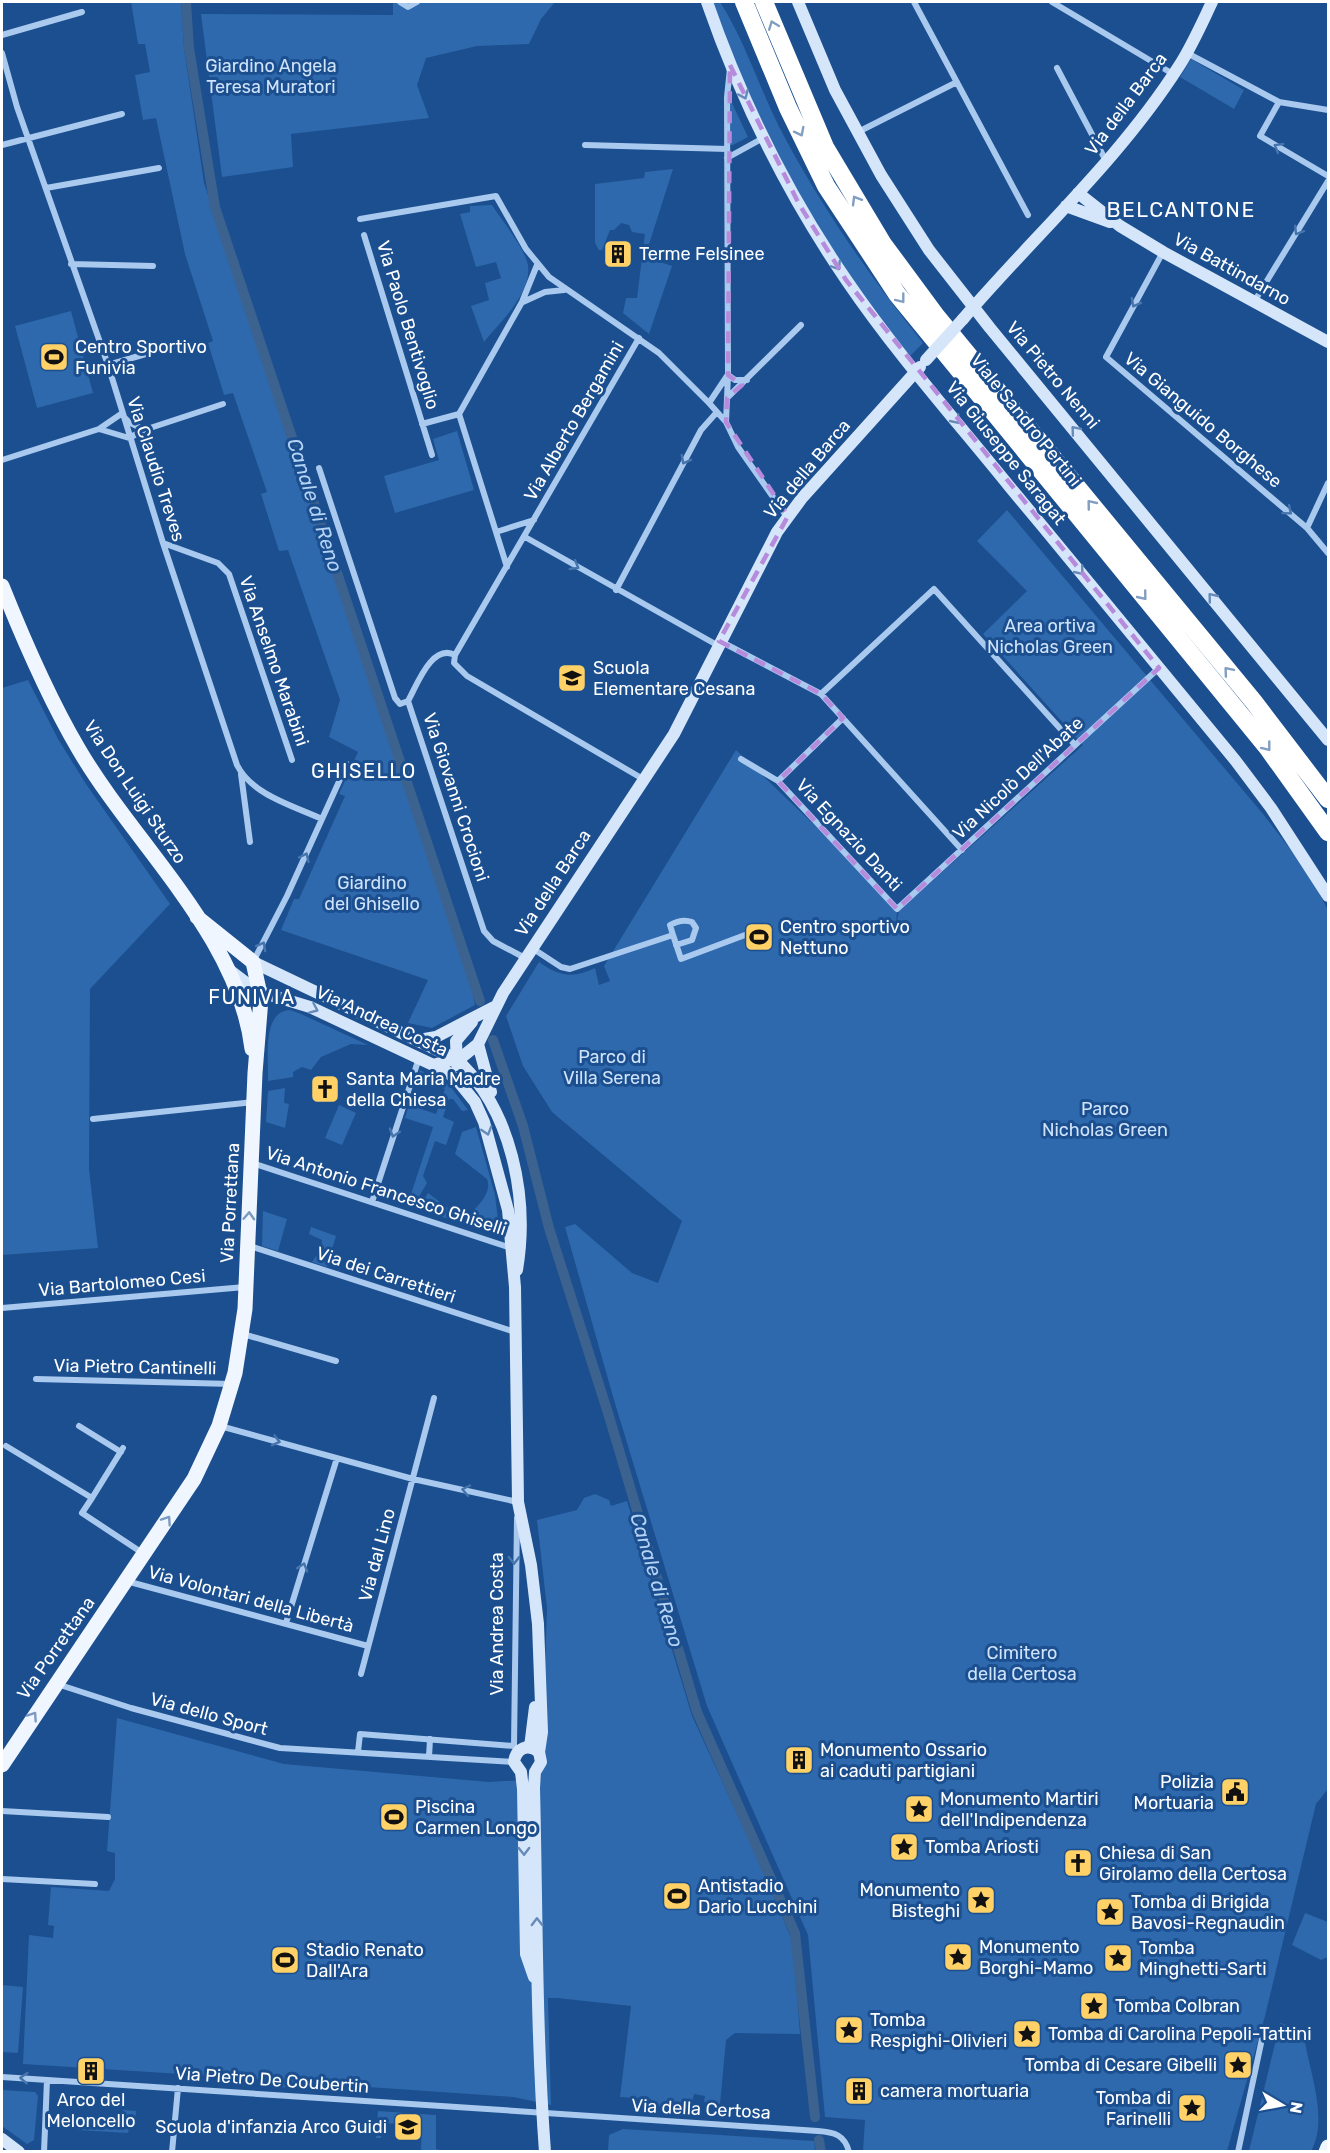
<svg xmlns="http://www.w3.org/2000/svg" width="1330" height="2153" font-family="Rubik,sans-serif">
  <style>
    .green { fill: #2e69ad }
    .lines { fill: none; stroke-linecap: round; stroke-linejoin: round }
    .canal { stroke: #3c6290; stroke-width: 10 }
    .street { stroke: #a9c9ee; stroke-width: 6 }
    .secondary { stroke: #d6e6fa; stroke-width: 12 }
    .primary { stroke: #f0f6ff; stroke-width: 15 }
    .highway { stroke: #fff; stroke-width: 18 }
    .secondary-bridge { stroke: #d6e6fa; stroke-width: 12 }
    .oneway { stroke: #829ec1 }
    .oneway2 { stroke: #668bba }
    .oneway3 { stroke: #4674ac }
    .oneway4 { stroke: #7b9ac1 }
    .marked { fill: none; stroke: #b68bdc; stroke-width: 4.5; stroke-dasharray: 12 8; stroke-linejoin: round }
    .labels { text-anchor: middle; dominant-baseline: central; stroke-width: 6; stroke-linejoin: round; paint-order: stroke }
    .park-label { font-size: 18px; fill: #cfe3fa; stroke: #1b4f8f }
    .street-label { font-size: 18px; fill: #fff; stroke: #1b4f8f }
    .poi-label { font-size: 18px; fill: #fff; stroke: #1b4f8f; text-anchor: start }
    .water-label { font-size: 20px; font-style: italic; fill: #b5d3f5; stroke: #1b4f8f }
    .neighbourhood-label { font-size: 20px; letter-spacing: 1.5px; fill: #fff; stroke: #1b4f8f }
    .quarter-label { font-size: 21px; letter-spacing: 1.5px; fill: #fff; stroke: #1b4f8f }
  </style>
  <rect width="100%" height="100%" fill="#1b4f8f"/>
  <path class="green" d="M131,2H181L184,48L204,183L420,825L471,985L475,1005L432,1028L408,1023L428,980L281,930L294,899H299L345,796L339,794L358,752L329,737L340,700L288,550L279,551L261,494L267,492L233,393L224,395L208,343L213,341L185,254L156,118L143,120L135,75L150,72L145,44H138Z
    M393,2H555L541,19L529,44L477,46L426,58L417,85L429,118L291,134L293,167L222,177L201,14L393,15Z
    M710,2H720C747,44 761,94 785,138C824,211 872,279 923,343L910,356C846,275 786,187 745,92C733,62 722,31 710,2Z
    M1191,59L1244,90L1234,109L1180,77Z
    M729,103H732L748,137L733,145H730Z
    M673,169L645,257L672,266L649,334L623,313L626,298H637L645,234L632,232L629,225L621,223L614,230H610L602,250H599L595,243V184L644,178L645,172Z
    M492,205C503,222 520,242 527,261C536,290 499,323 484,342L471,306L489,300L485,283L501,278L496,262L476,267L460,214L470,212V206Z
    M71,311L93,393L37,408L15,326Z
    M457,431L474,490L395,513L384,476L439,460L433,439Z
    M1007,510L1263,814L1308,872L1328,910V1789L1316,1804L1265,2016L1227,2151H863L865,2120L825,2117L808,1935L707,1706L614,1400L565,1227L575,1224L632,1273L658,1283L682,1221L552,1112L523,1066L506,1016L539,962C559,976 572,979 595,968L599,985L610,981L604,966L736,750L853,862L897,910L896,925L899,911L1083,745L983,634L1027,591L977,541Z
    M28,680L58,739L86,784L170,904L90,989L89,1169L98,1248L2,1255V688Z
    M290,1010L301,1014L368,1045L351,1044L321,1057L311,1070L302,1067L293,1072V1077L268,1081C269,1061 261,1011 290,1010Z
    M420,1070L450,1086L468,1110L462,1111L453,1099H449L443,1117L454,1122L446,1145L435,1141L423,1176L427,1183L417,1200L410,1197L433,1127L405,1118L409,1105L436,1114L445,1089L417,1079Z
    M285,1088L284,1103L289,1104L285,1128L266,1122L268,1091Z
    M339,1105L356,1113L342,1145L325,1138Z
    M476,1127L495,1195L500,1236L418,1209L428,1193L464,1220C474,1209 493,1195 487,1179L455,1154L462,1132Z
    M263,1211L287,1219L278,1251L262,1246Z
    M311,1227L336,1236L327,1267L312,1262L321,1249L322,1240L309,1234Z
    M595,1494L609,1500L611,1506L627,1501L692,1716L746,1833L793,1942L800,2034L735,2033L726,2040L720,2104L704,2102L705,2096L694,2094L691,2108L651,2106V2099L620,2097L631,2006L557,1998H548L551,2105L513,2097L295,2082L294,2088L258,2086V2079L23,2064L29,1935L53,1938L54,1926L48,1925L51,1887L109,1891L115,1879V1853L107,1851L117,1718L284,1764L489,1782L541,1779L547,1608L537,1520L577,1510L584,1498Z
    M1305,1913L1328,1922V1957L1321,1960L1292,1945Z
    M2,1985L23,1987L18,2053L2,2052Z
    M1280,2023L1303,2029C1307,2067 1330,2117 1311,2151H1249Z
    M2,2090L35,2092L38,2096L34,2140L27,2144L2,2126Z
    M123,2110L136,2111L135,2128H129L128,2133L77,2130V2125L121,2128Z
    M378,2111L436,2115V2149L443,2151H421L422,2125L382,2123L381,2138H376Z
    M623,2129L814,2141L815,2151H608L609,2135Z"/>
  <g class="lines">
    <path class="canal" d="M186,2L189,48L215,207L480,1001
      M493,1040L523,1126L549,1228L608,1413L697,1712L795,1933L815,2117
      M819,2140L821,2152"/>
    <path class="street" d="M400,2L408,7L417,2
      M914,2L1028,215
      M1052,2L1173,74
      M2,35L82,12
      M2,53L17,107L108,365L163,543L237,765C252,795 294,806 322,819
      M1187,53L1279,102L1328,110
      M1057,68L1106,161
      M1279,102L1260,136L1328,176
      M858,132L957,82
      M2,145L122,114
      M585,145L727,149
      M727,158L763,138
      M46,188L159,168
      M360,219L496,196L526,249L549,277L659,353L709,403L726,422L738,447L787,517
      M364,235L432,455
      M1163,252L1106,357L1307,528L1328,553
      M71,264L153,266
      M523,302L545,292L564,290
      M1254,302L1328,181
      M639,338L455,655L454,663L467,676L643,779
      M108,365L173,346
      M728,375L735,380H747
      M727,398L801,325
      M709,403L727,376
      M726,422L728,375L727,97L730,68
      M422,424L459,414
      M99,429L121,414L129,422L144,430
      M2,460L99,429L129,438L144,430L223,404
      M319,468L395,698L400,704L408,701
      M1307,528L1328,483
      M496,532L534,520
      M525,537L717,645
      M163,543L218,563L229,574L292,760
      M507,567L459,414L522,302L537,265
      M616,590L701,430L717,412
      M720,641L821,694L962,850
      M821,694L934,589L1075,745
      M408,701L484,931L493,941L525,958
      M408,701C417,685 432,643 455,655
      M843,718L778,781L897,909L1159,668
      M741,759L778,781
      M241,774L250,842
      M673,935L670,925C677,921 684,919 692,922L696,928L692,940L676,945
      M532,948L561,967L570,969L673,935L681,959L753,932
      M253,962L287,896L347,764
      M93,1119L254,1102
      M252,1163L511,1248
      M372,1202L419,1058
      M250,1246L515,1332
      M2,1308L245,1287
      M243,1334L336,1361
      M36,1379L232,1384
      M79,1426L121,1452
      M220,1426L413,1479L518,1502
      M6,1446L92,1498L82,1513L144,1554
      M92,1498L123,1448
      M126,1581L368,1646
      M286,1623L337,1458
      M361,1674L434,1398
      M57,1684L131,1708L280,1748L514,1762
      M514,1746L517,1518
      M358,1752L360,1734L514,1746L516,1748
      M429,1757L430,1739
      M2,1811L108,1817
      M2,1879L95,1884
      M2,2077L818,2131C834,2132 845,2135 849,2152
      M44,2152L47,2080
      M172,2152L178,2088
      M1238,2152L1263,2034"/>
    <path class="secondary" d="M707,2C741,100 788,195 847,281C896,353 954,418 1009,486C1085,577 1160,669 1235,760L1271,808L1328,896
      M798,2L835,90L881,175L929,250L990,328L1328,740
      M1078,193L1120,226L1163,252L1328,342
      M1066,206L1110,222
      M963,319C1035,235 1119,160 1179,66C1192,46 1202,23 1212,2
      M253,962L456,1059C512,1109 529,1198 517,1270
      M228,969L257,991L310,1007L446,1071L458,1081L475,1102L484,1122L508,1210L515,1287L518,1502L531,1565L538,1624L542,1732L539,1752L541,1762L535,1772L534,1788C537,1910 536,2030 545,2152
      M419,1040L436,1037L494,1007
      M478,1044L491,1092
      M433,1065L462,1057L478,1044L503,993L674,734L777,532L802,498L920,367
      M457,1065L456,1041L472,1022
      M530,1747L535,1707
      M534,1977L526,1954L523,1789L521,1772L514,1762C516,1748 528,1743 539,1752
      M2,2139L19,2152"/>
    <path class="primary" d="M2,586C24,641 48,697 78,748C133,843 239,936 252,1049
      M2,1765L194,1479L219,1426L235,1373L245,1309L255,1073L261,999L253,962L197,917
      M1326,2152L1328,2147"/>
    <path class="highway" d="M744,2L788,108L826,186L897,294L1267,747L1328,832
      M764,2L825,147L883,244L937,317L1254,702L1328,799"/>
    <path class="secondary-bridge" d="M926,360L963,319"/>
  </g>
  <defs><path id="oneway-chevron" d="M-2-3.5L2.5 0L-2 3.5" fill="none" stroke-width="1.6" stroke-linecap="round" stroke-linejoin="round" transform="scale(1.5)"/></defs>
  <g class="oneway">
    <use href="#oneway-chevron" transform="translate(773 25) rotate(-111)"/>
    <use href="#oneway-chevron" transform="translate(800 132) rotate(63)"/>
    <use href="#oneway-chevron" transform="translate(856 200) rotate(-121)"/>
    <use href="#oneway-chevron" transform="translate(901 299) rotate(52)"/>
    <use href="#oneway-chevron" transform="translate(1091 504) rotate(-129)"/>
    <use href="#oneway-chevron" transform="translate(1143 596) rotate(51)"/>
    <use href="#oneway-chevron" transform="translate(1228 671) rotate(-130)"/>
    <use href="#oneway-chevron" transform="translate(1267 747) rotate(52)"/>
  </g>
  <g class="oneway2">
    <use href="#oneway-chevron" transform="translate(744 95) rotate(66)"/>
    <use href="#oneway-chevron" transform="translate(837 266) rotate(57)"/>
    <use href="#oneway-chevron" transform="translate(956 420) rotate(51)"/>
    <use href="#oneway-chevron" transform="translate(1075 430) rotate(-130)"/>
    <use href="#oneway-chevron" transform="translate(1080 571) rotate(51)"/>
    <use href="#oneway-chevron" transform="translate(1212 597) rotate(-129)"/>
    <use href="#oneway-chevron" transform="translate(314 1009) rotate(24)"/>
    <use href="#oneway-chevron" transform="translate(487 1131) rotate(73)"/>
    <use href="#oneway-chevron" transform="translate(524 1851) rotate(89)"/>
    <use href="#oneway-chevron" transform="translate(537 1922) rotate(-91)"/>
  </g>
  <g class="oneway3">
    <use href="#oneway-chevron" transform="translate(1278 147) rotate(-150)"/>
    <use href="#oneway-chevron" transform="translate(1298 231) rotate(122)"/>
    <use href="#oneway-chevron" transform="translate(1135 303) rotate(118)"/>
    <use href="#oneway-chevron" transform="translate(685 460) rotate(118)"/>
    <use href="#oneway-chevron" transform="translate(1288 511) rotate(40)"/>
    <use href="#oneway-chevron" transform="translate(575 566) rotate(30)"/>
    <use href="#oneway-chevron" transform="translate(305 857) rotate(-65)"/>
    <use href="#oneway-chevron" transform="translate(262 946) rotate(-61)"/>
    <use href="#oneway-chevron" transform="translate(394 1133) rotate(108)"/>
    <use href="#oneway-chevron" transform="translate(276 1441) rotate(15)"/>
    <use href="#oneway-chevron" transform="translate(466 1490) rotate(-168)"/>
    <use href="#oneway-chevron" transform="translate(514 1560) rotate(91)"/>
    <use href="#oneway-chevron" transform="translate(303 1567) rotate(-73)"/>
    <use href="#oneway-chevron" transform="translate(24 2078) rotate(-176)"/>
  </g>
  <g class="oneway4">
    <use href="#oneway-chevron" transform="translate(249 1216) rotate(-87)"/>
    <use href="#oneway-chevron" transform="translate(167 1520) rotate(-56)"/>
    <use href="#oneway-chevron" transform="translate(33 1716) rotate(-56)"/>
  </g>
  <path class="marked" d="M730,65L799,204L846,280L1159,668L897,909L778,781L843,718L821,694L719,641L788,516L726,422L727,398L742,385L728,375Z"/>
  <defs>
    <g id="building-square" transform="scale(1.5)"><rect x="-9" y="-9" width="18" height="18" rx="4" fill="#ffd166" stroke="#1b4f8f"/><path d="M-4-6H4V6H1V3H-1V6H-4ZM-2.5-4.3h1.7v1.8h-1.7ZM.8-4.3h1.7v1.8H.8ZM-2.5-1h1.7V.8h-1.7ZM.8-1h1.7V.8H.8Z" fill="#111"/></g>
    <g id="stadium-square" transform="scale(1.5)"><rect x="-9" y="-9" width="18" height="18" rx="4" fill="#ffd166" stroke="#1b4f8f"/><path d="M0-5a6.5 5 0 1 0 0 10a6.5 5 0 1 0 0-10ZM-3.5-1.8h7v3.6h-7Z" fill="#111"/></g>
    <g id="school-square" transform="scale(1.5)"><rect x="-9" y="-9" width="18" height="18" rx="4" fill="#ffd166" stroke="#1b4f8f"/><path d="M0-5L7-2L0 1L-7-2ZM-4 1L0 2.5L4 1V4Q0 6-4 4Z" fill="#111"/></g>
    <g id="church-square" transform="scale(1.5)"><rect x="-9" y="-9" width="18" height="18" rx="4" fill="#ffd166" stroke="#1b4f8f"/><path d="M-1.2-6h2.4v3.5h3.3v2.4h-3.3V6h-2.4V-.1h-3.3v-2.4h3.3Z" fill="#111"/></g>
    <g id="civic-square" transform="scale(1.5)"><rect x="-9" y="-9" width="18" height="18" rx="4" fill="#ffd166" stroke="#1b4f8f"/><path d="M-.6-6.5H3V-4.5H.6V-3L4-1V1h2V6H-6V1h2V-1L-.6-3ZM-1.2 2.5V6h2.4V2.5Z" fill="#111"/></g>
    <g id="sight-square" transform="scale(1.5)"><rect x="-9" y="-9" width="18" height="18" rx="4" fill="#ffd166" stroke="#1b4f8f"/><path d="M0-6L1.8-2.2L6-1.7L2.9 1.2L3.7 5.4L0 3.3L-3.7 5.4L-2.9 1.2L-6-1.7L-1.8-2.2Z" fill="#111"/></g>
  </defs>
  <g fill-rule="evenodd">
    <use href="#building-square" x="618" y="254"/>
    <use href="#stadium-square" x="54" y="357"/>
    <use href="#school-square" x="572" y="678"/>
    <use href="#stadium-square" x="759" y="937"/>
    <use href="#church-square" x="325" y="1089"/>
    <use href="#building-square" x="799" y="1760"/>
    <use href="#civic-square" x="1235" y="1792"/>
    <use href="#sight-square" x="919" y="1809"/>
    <use href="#stadium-square" x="394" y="1817"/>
    <use href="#sight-square" x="904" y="1847"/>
    <use href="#church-square" x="1078" y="1863"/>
    <use href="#stadium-square" x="677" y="1896"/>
    <use href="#sight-square" x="981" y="1900"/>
    <use href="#sight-square" x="1110" y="1912"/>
    <use href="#sight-square" x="958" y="1957"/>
    <use href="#sight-square" x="1118" y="1958"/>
    <use href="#stadium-square" x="285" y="1960"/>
    <use href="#sight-square" x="1094" y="2006"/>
    <use href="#sight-square" x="849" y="2030"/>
    <use href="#sight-square" x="1027" y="2034"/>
    <use href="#sight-square" x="1238" y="2065"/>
    <use href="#building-square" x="91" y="2071"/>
    <use href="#building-square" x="859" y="2091"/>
    <use href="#sight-square" x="1192" y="2108"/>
    <use href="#school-square" x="408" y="2127"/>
  </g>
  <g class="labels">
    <g class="park-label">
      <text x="271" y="66">Giardino Angela<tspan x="271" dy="21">Teresa Muratori</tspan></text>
      <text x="1050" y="626">Area ortiva<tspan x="1050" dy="21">Nicholas Green</tspan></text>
      <text x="372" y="883">Giardino<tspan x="372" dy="21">del Ghisello</tspan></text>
      <text x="612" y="1057">Parco di<tspan x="612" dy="21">Villa Serena</tspan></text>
      <text x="1105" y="1109">Parco<tspan x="1105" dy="21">Nicholas Green</tspan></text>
      <text x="1022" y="1653">Cimitero<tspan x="1022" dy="21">della Certosa</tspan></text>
    </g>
    <g class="street-label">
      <text transform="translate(1126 104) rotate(-53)">Via della Barca</text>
      <text transform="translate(1232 269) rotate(29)">Via Battindarno</text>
      <text transform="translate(408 325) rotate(73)">Via Paolo Bentivoglio</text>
      <text transform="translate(1053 375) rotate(50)">Via Pietro Nenni</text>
      <text transform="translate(1026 420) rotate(51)">Viale Sandro Pertini</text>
      <text transform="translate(1203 420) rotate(40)">Via Gianguido Borghese</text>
      <text transform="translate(574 421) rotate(-60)">Via Alberto Bergamini</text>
      <text transform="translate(1006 453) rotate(51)">Via Giuseppe Saragat</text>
      <text transform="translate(156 469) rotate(72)">Via Claudio Treves</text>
      <text transform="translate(807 469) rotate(-50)">Via della Barca</text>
      <text transform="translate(274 661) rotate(71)">Via Anselmo Marabini</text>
      <text transform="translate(1018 778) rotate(-43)">Via Nicolò Dell'Abate</text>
      <text transform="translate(135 792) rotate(56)">Via Don Luigi Sturzo</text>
      <text transform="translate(456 797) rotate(72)">Via Giovanni Crocioni</text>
      <text transform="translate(849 835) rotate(47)">Via Egnazio Danti</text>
      <text transform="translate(553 883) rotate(-57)">Via della Barca</text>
      <text transform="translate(382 1021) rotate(25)">Via Andrea Costa</text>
      <text transform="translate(386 1191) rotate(18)">Via Antonio Francesco Ghiselli</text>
      <text transform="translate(230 1203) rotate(-87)">Via Porrettana</text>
      <text transform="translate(386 1275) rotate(18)">Via dei Carrettieri</text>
      <text transform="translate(122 1283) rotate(-5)">Via Bartolomeo Cesi</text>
      <text transform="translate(135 1367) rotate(1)">Via Pietro Cantinelli</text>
      <text transform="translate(377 1555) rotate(-75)">Via dal Lino</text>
      <text transform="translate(251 1599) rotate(15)">Via Volontari della Libertà</text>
      <text transform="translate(497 1624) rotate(-90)">Via Andrea Costa</text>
      <text transform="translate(56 1648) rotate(-55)">Via Porrettana</text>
      <text transform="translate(209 1714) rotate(15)">Via dello Sport</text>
      <text transform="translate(272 2080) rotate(4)">Via Pietro De Coubertin</text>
      <text transform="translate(701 2109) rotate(3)">Via della Certosa</text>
    </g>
    <g class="poi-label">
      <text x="639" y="254">Terme Felsinee</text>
      <text x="75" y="347">Centro Sportivo<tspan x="75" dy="21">Funivia</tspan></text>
      <text x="593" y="668">Scuola<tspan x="593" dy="21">Elementare Cesana</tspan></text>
      <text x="780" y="927">Centro sportivo<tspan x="780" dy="21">Nettuno</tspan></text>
      <text x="346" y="1079">Santa Maria Madre<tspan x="346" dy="21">della Chiesa</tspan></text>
      <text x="820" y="1750">Monumento Ossario<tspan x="820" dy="21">ai caduti partigiani</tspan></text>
      <text x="1214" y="1782" text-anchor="end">Polizia<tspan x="1214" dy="21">Mortuaria</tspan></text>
      <text x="940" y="1799">Monumento Martiri<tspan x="940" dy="21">dell'Indipendenza</tspan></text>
      <text x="415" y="1807">Piscina<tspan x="415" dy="21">Carmen Longo</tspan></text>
      <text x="925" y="1847">Tomba Ariosti</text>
      <text x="1099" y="1853">Chiesa di San<tspan x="1099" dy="21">Girolamo della Certosa</tspan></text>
      <text x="698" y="1886">Antistadio<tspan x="698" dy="21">Dario Lucchini</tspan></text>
      <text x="960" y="1890" text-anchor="end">Monumento<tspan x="960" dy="21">Bisteghi</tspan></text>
      <text x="1131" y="1902">Tomba di Brigida<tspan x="1131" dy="21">Bavosi-Regnaudin</tspan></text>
      <text x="979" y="1947">Monumento<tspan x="979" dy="21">Borghi-Mamo</tspan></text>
      <text x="1139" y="1948">Tomba<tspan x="1139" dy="21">Minghetti-Sarti</tspan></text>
      <text x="306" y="1950">Stadio Renato<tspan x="306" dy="21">Dall'Ara</tspan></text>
      <text x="1115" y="2006">Tomba Colbran</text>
      <text x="870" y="2020">Tomba<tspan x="870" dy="21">Respighi-Olivieri</tspan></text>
      <text x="1048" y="2034">Tomba di Carolina Pepoli-Tattini</text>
      <text x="1217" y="2065" text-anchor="end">Tomba di Cesare Gibelli</text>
      <text x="880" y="2091">camera mortuaria</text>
      <text x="1171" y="2098" text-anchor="end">Tomba di<tspan x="1171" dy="21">Farinelli</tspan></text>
      <text x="91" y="2100" text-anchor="middle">Arco del<tspan x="91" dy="21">Meloncello</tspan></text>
      <text x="387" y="2127" text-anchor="end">Scuola d'infanzia Arco Guidi</text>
    </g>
    <g class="water-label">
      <text transform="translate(315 505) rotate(72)">Canale di Reno</text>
      <text transform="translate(657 1580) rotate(73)">Canale di Reno</text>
    </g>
    <g class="neighbourhood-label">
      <text x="364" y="771">GHISELLO</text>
      <text x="252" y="997">FUNIVIA</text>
    </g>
    <g class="quarter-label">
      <text x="1181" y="209">BELCANTONE</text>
    </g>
  </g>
  <rect width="1330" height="2153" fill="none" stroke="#ffffff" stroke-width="6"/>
  <g transform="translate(1282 2105) rotate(100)" stroke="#1b4f8f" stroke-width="4.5" paint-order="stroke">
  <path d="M0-4.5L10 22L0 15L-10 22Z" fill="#ffffff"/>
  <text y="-9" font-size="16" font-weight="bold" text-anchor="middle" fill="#ffffff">N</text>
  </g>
</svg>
